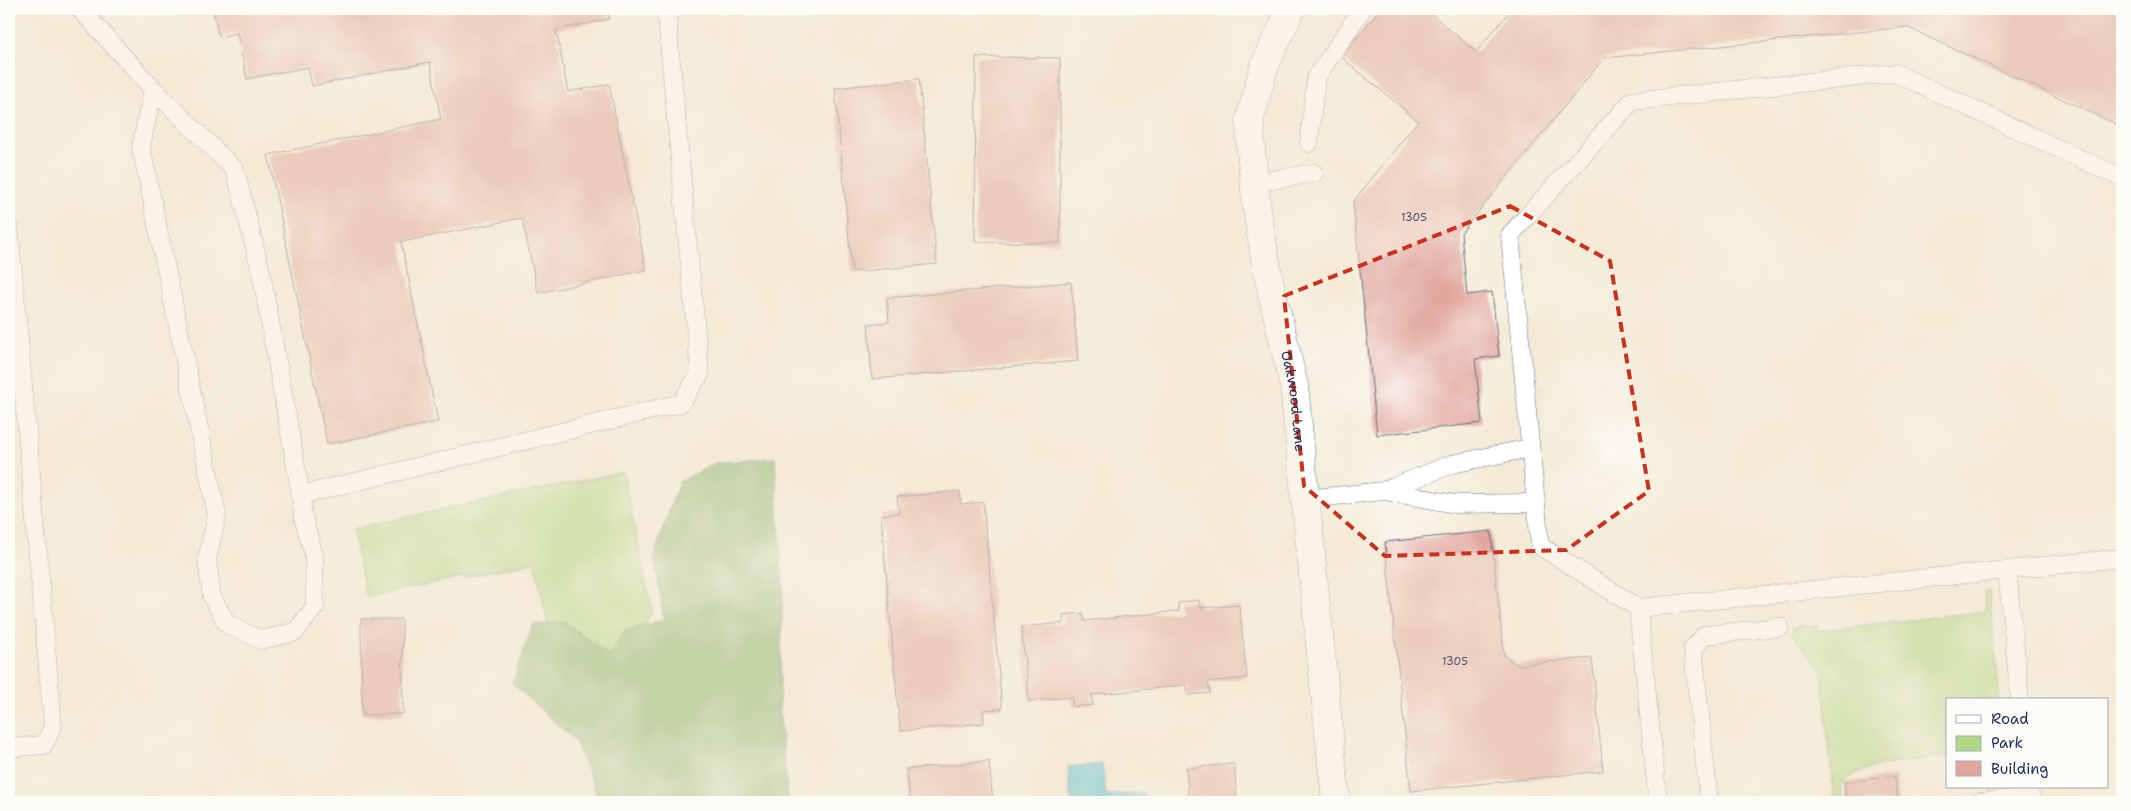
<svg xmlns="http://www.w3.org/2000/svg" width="2131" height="811" font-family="'Shantell Sans',sans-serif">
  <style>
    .green { fill: #aed883; stroke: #648470 }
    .forest { fill: #8ab871; stroke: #527468 }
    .water { fill: #5ec5db; stroke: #3c7a9c }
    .building { fill: #e1a79e }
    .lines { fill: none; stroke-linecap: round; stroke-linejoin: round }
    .service-casing { stroke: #677088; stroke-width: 19 }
    .minor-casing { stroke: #677088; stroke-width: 29 }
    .service { stroke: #fff; stroke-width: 18 }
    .minor { stroke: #fff; stroke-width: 28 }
    .marked { fill: none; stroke: #c8321e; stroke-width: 4; stroke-dasharray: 10 6; stroke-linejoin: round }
    .labels { text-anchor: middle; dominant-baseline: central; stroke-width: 5; stroke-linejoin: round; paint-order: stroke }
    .number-label { font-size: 11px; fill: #4c4d6e }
    .street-label { font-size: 14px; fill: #1b2f5e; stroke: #fdfcf7 }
  </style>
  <rect width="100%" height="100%" fill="#fdfcf7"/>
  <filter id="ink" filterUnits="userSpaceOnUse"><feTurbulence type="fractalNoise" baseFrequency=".02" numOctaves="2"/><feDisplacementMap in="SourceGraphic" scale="10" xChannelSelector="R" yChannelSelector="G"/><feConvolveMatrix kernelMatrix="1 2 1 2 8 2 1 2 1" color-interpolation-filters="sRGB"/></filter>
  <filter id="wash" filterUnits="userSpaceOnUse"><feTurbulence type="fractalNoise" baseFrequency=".0096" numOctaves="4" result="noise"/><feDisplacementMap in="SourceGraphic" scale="20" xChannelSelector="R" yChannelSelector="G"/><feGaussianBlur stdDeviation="1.12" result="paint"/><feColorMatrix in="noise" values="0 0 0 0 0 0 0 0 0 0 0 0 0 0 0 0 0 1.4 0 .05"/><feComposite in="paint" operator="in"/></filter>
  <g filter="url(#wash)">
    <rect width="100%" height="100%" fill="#f4ead5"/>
    <path class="green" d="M623,472L652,611L618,675L552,643L535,562L366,597L352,529Z
      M1989,591L2000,700H1947V757C1914,762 1869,761 1841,782L1843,802H1834L1822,671L1791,633L1794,627L1818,625L1817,631L1985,611L1984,592Z"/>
    <path class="forest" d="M775,458L783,590L779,709L788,802H600L575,741L512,683L533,625L565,622L609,656L625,631L664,620L654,556L679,482L716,463Z"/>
    <path class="water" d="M1102,764L1106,796L1143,793L1144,802H1080V799L1071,800L1068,767Z"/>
    <g id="blocks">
      <path class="building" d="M213,9H608L609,19L556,30L568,92L609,84L646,270L538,293L522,218L401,242L438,422L327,444L268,155L441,119L430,62L312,86L308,67L247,79L237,33L219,37Z
        M1380,9H1425L1476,52L1512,9H2117L2122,11V127L1907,27L1604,58L1461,233L1467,295L1492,292L1499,356L1475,359L1482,423L1377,435L1353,202L1418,121L1341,57Z
        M976,57L1060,58V243L975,242Z
        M919,79L937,264L852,272L835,88Z
        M1071,282L1078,361L872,379L868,324L889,322L887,298Z
        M960,491L961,504L983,502L1002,709L983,710L984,723L900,731L881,515L899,513L897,497Z
        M1491,531L1504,655L1517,665L1592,658L1603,771L1411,791L1385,542Z
        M1199,600L1200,608L1239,605L1247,678L1208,682L1210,693L1188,695L1187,685L1091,695L1093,705L1073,707L1072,697L1029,701L1021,627L1064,623L1063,615L1083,613L1084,621L1179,611L1178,603Z
        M361,619H402L403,714L362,715Z
        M989,761L993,802H910L907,769Z
        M1234,764L1237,802H1189L1186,768Z
        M1895,776L1898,802H1847L1844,782Z"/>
    </g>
  </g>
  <g filter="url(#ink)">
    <use href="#blocks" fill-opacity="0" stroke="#677088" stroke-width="1"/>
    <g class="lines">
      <g class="service-casing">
        <path id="service" d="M80,9L153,89L235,170L261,272L301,495L681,403L700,374L666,9
          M153,89L141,147L217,515L207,559L212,597L227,624L261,640L295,632L315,607L314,555L303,517L301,495
          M1309,143L1316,78L1362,9
          M2122,178L1895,73L1632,101L1510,235L1540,546L1638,608L2122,558
          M1254,183L1314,173
          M9,226L53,726L44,745L9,748
          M1384,491L1455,504L1536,503
          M1306,499L1383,491L1452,464L1530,448
          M2007,570L2020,700
          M1638,608L1658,802
          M1709,802L1693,649L1705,635L1780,627
          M1980,802L2031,797"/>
      </g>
      <g class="minor-casing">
        <g id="minor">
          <path id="s1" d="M1291,9L1264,67L1250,119L1251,150L1257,210L1268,275L1294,386L1336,802"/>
        </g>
      </g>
      <use href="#service" class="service"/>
      <use href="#minor" class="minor"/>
    </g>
  </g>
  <path d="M0 0H2131V811H0ZM1510,206L1610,261L1649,491L1566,550L1385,556L1304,486L1284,296Z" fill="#f4ead5" fill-opacity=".55" fill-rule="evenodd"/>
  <path class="marked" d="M1510,206L1610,261L1649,491L1566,550L1385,556L1304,486L1284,296Z"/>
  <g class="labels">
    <g class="number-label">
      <text x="1414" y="217">1305</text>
      <text x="1455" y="661">1305</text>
    </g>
    <g class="street-label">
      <text stroke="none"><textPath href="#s1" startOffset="404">Oakwood Lane</textPath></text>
    </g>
  </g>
  <rect width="2131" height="811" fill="none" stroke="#fdfcf7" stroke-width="30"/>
  <rect x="1946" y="698" width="162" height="90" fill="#fdfcf7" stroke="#a3aaba"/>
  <rect x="1956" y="715" width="25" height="8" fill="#ffffff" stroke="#a3aaba"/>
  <text x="1991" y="724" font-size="15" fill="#1b2f5e">Road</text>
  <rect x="1956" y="736" width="25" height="15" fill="#aed883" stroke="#a3aaba"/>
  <text x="1991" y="748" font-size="15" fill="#1b2f5e">Park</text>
  <rect x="1956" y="761" width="25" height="15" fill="#e1a79e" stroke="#a3aaba"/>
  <text x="1991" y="774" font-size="15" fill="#1b2f5e">Building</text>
</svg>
